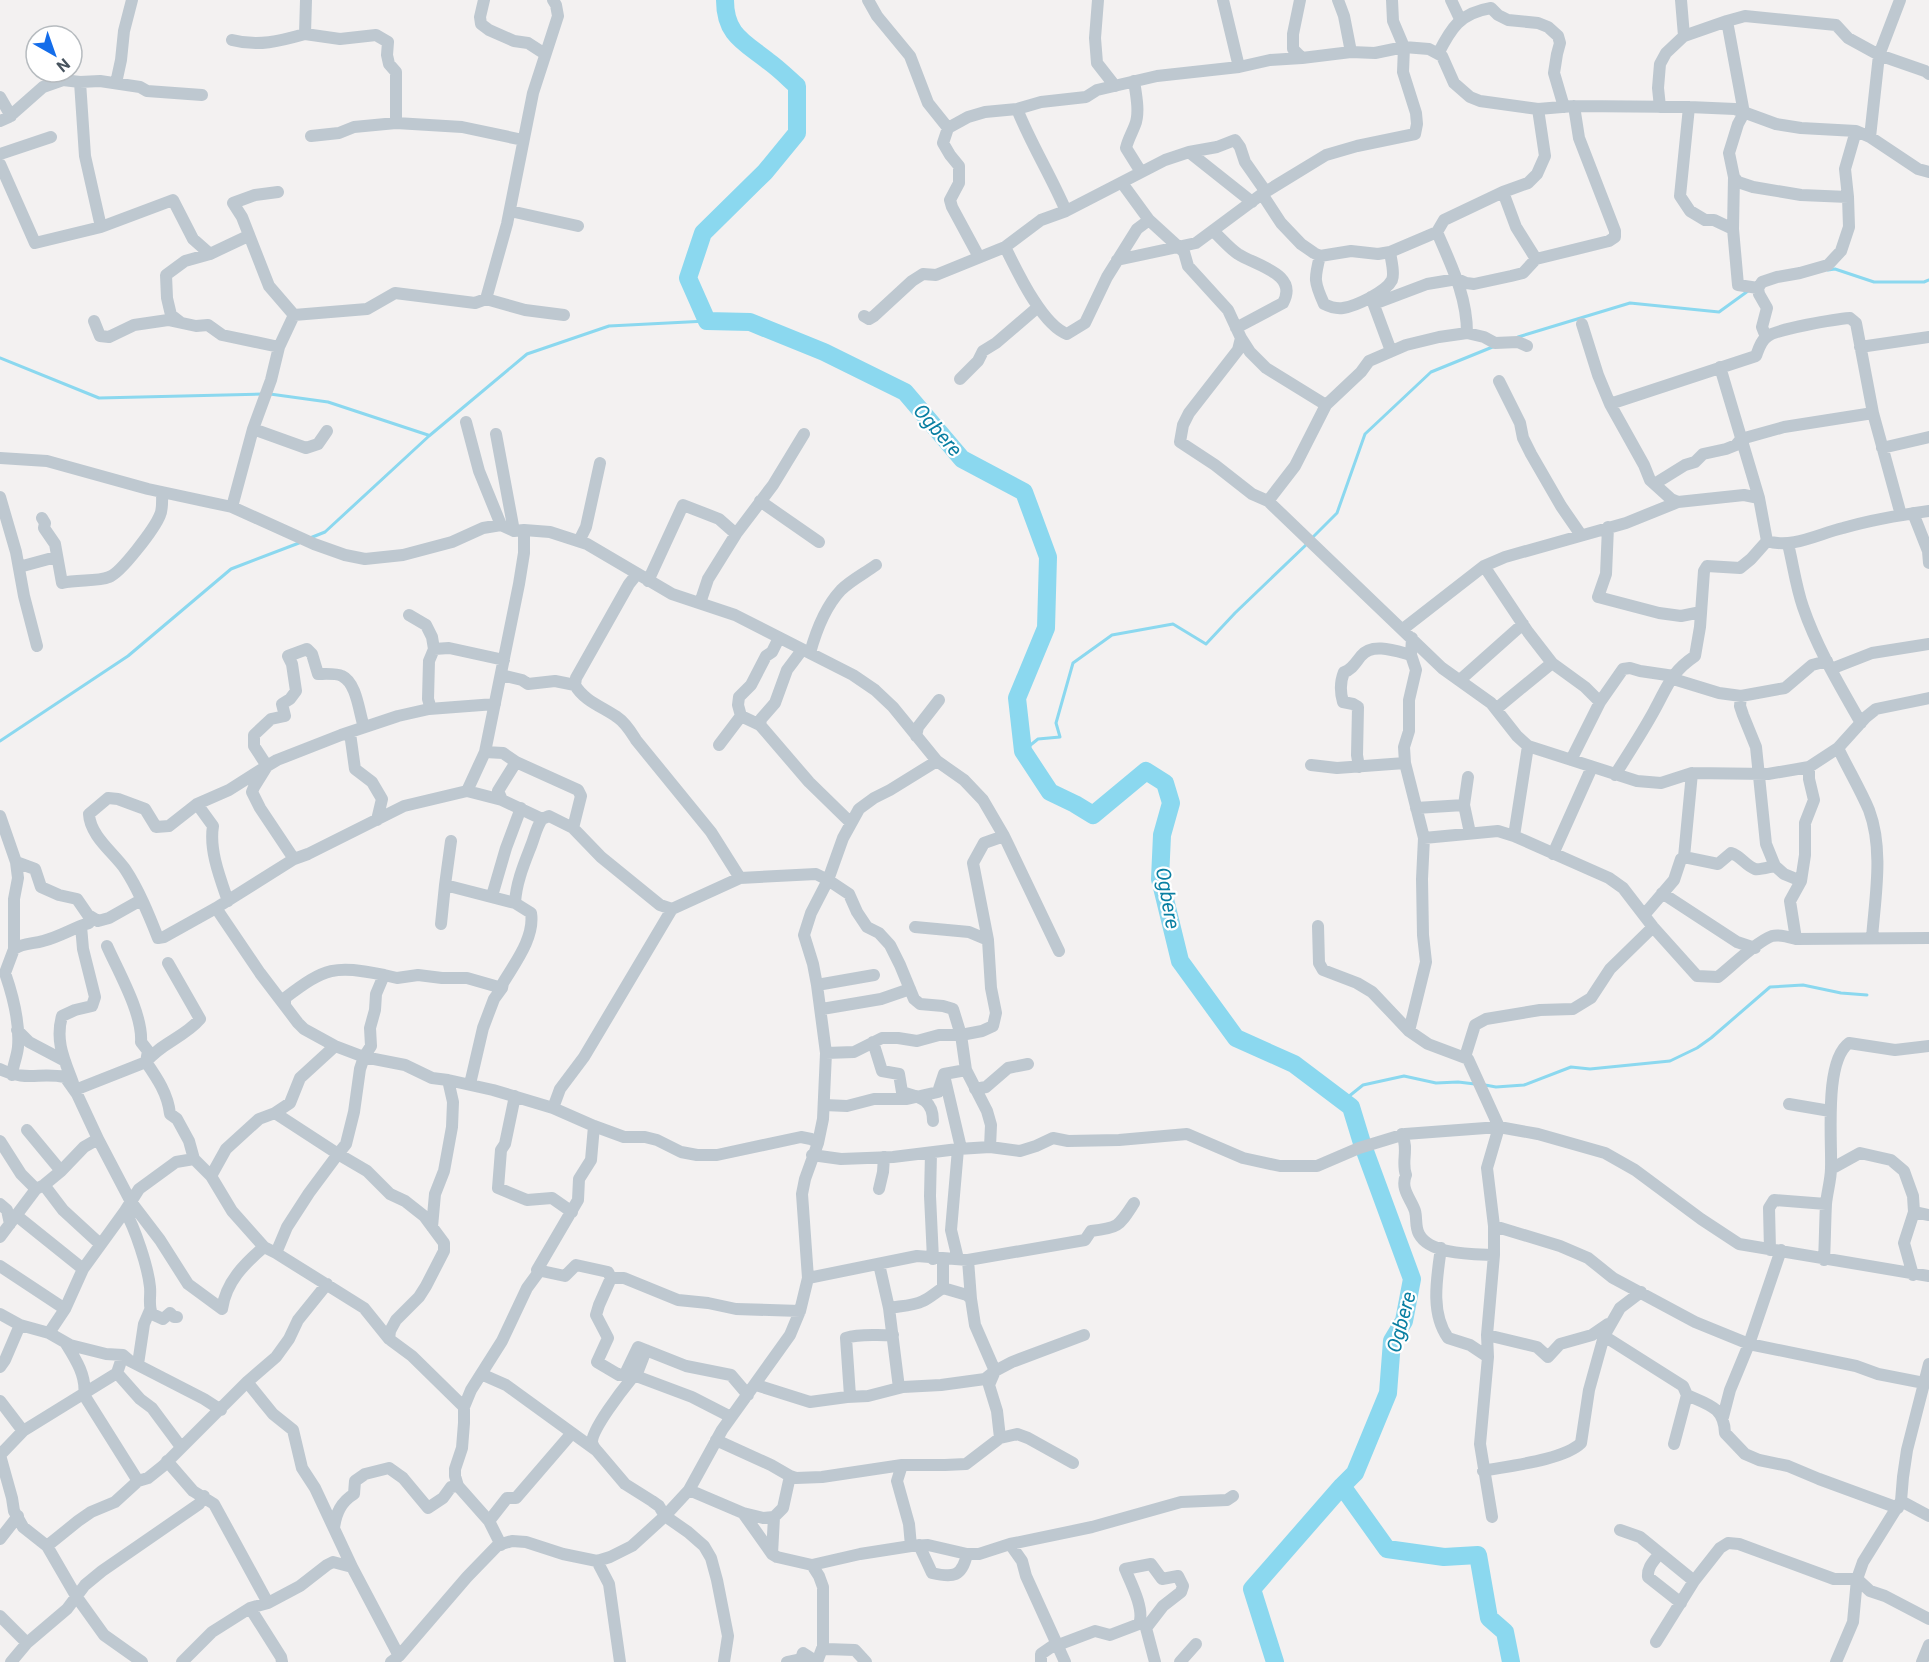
<svg xmlns="http://www.w3.org/2000/svg" width="1929" height="1662" font-family="Roboto,sans-serif">
  <style>
    .lines { fill: none; stroke-linecap: round; stroke-linejoin: round }
    .stream { stroke: #8bd8ef; stroke-width: 3 }
    .river { stroke: #8bd8ef; stroke-width: 18 }
    .street { stroke: #bec8d0; stroke-width: 12 }
    .labels { text-anchor: middle; dominant-baseline: central; stroke-width: 4.5; stroke-linejoin: round; paint-order: stroke }
    .water-label { font-size: 20px; font-style: italic; fill: #097fa2; stroke: #fff }
  </style>
  <rect width="100%" height="100%" fill="#f3f1f1"/>
  <g class="lines">
    <path class="stream" d="M1828,270L1835,269L1874,282H1924L1929,280
      M1518,337L1630,303L1719,312L1748,291
      M0,358L99,398L263,394
      M270,394L328,402L428,435
      M310,538L325,532L429,436L527,354L609,326L707,321
      M1312,538L1337,513L1365,434L1431,372L1495,346
      M0,741L128,656L231,569L299,543
      M1023,751L1038,739L1060,737L1056,723L1073,663L1112,635L1173,624L1206,644L1235,613L1308,543
      M1485,1085L1496,1087L1524,1085L1571,1067L1590,1069L1670,1061L1697,1048L1711,1038L1770,987L1803,985L1841,993L1867,995
      M1351,1107L1348,1097L1363,1085L1404,1076L1436,1083L1458,1082L1475,1084"/>
    <path class="river" d="M725,0C725,35 744,42 768,61C778,68 787,77 797,86V133L765,172L703,233L688,278L707,321L750,322L824,352L905,392L962,459L1024,492L1048,557L1046,628L1017,698L1023,751L1050,792L1075,804L1093,815L1146,771L1165,783L1171,803L1162,835L1160,879L1180,961L1236,1038L1294,1064L1351,1107L1362,1143L1412,1279L1404,1321L1392,1341L1388,1393L1355,1473L1342,1486L1387,1549L1444,1557L1478,1555L1489,1618L1505,1632L1511,1662
      M1275,1662L1252,1589L1342,1486"/>
    <path class="street" d="M306,0L305,34L340,39L376,35L388,42L387,55L389,64L396,72V123
      M484,0L480,17L481,24L489,30L514,41L528,43L545,54
      M868,0L877,16L910,56L928,103L948,128
      M1098,0L1095,38L1097,63L1115,86
      M1223,0L1239,67
      M1300,0L1293,34V49L1302,58
      M1338,0L1344,16L1351,52
      M1451,0L1460,19
      M1681,0L1684,36
      M1727,21L1745,16L1836,25L1848,38L1879,55L1925,71L1929,74
      M232,40C258,47 280,41 305,34
      M1438,54C1451,28 1460,13 1491,8L1498,15L1508,20L1538,23L1548,27L1558,36L1560,43L1557,54L1554,73L1564,107
      M1134,81C1136,94 1140,113 1135,125C1132,133 1128,139 1126,148L1141,172
      M80,82L85,156L101,227
      M116,83L121,60L124,31L132,0
      M0,97L11,116
      M1660,107L1658,88L1660,64L1666,53L1684,36L1727,21L1744,113L1738,124L1729,153L1734,177L1738,182L1753,187L1801,195L1848,197
      M1689,107L1680,196L1690,211L1705,220H1714L1733,229L1738,285L1758,288
      M1017,109C1031,144 1051,176 1066,211
      M0,121L9,117L43,87L63,80L80,82L100,81L140,87L147,91L202,95
      M311,136L339,133L354,127L396,123L462,127L523,140
      M1870,137L1879,55L1900,0
      M1189,152L1252,202
      M0,154L51,137
      M0,164L35,243L101,227L173,200L193,239L210,254L248,236
      M1122,183L1149,220L1184,252L1188,266L1228,310L1241,338L1250,352L1266,368L1326,405
      M278,192L255,195L233,203L242,217L269,286L294,315
      M1503,192L1516,227L1536,259
      M1262,194L1281,223L1301,244L1314,253L1320,256L1351,251L1378,254L1390,252L1437,232L1444,220L1503,192L1528,183L1537,174L1545,156L1538,109
      M510,211L578,226
      M1733,229L1734,177
      M1213,231C1221,238 1229,248 1238,254C1257,266 1299,274 1283,303L1236,328
      M1437,232C1451,265 1467,296 1467,333
      M1005,247C1017,271 1042,325 1067,334L1085,323L1107,277L1137,229L1149,220
      M1320,256C1314,279 1314,282 1324,304C1330,307 1336,309 1343,308C1356,306 1386,292 1392,280C1395,273 1391,260 1390,252
      M979,257L952,207L950,200L959,183V166L950,155L943,143L948,128L968,117L985,112L1017,109L1041,102L1086,97L1097,90L1157,76L1239,67L1270,60L1302,58L1351,52L1375,53L1404,47L1429,49L1442,56L1454,83L1470,97L1480,101L1538,109L1574,106L1689,107L1735,109L1776,124L1801,128L1856,131L1870,137L1918,169L1929,172
      M1117,260L1196,243L1262,194L1326,155L1357,146L1415,134L1417,124L1416,113L1403,72L1404,47L1393,21L1392,0
      M1758,288L1762,282L1777,277L1800,273L1828,265L1841,251L1849,227L1848,197L1845,169L1856,131
      M1758,288L1759,294L1767,308L1762,327L1766,337
      M1371,297L1391,351
      M486,299L507,224L533,93L558,16L556,5L553,0
      M1374,304L1427,284L1457,279L1466,283L1474,284L1511,276L1523,273L1536,259L1609,241L1615,237V231L1579,138L1574,106
      M294,315L367,309L395,293L475,303L486,299L525,310L564,315
      M864,316L869,319L874,316L912,281L923,274L936,275L1005,247L1041,220L1066,211L1165,160L1189,152L1217,147L1235,140L1240,147L1245,162L1266,192
      M94,321L100,336L109,337L134,325L168,320L196,326L208,325L222,335L279,347
      M180,322L171,315L167,298L166,275L185,261L210,254
      M1582,324L1598,375L1610,404L1644,465L1650,480L1671,499L1678,502
      M1241,338L1238,350L1189,413L1183,425L1180,442L1215,465L1252,494L1268,501L1442,668L1491,703L1517,736L1528,746L1637,781L1661,783L1692,773L1768,774L1809,767L1838,748L1866,717L1876,709L1929,698
      M1860,347L1929,337
      M1720,367L1759,498L1767,541
      M960,379L978,361L983,351L996,343L1038,307
      M1499,381L1520,423L1523,438L1531,454L1561,506L1581,535
      M1610,404L1756,356C1759,348 1761,340 1768,336C1777,329 1836,319 1850,318L1856,323L1873,413L1901,515
      M466,422L479,471L501,525
      M253,429L306,448L318,444L327,431
      M496,434L514,531
      M1882,448L1929,437
      M0,458L47,461L148,489L232,507L314,544L345,555L365,559L403,555L452,542L483,528L501,525L514,531L524,530L550,532L587,544L672,594L735,615L853,675L875,690L893,707L937,761L890,790L874,798L859,809L843,838L828,880L811,913L804,935L813,964L817,985L826,1053L823,1119L818,1143L805,1179L802,1194L808,1278L800,1311L790,1335L722,1430L689,1490L665,1516L632,1546L610,1557L597,1561L563,1554L526,1542L512,1541L498,1545L467,1577L399,1656L391,1662
      M1656,483L1685,465L1695,462L1703,454L1726,449L1736,445L1741,439L1784,427L1873,413
      M0,497L16,552L24,596L37,646
      M760,501L819,542
      M1268,501L1295,466L1326,405L1361,372L1369,361L1406,345L1439,337L1467,333L1484,337L1495,343L1518,342L1527,346
      M232,507L253,429L271,380L279,347L294,315
      M1913,513L1928,551L1929,563
      M42,518L45,523L44,528L55,544L62,583C77,579 97,582 109,577C121,573 155,528 160,515C163,509 162,499 162,492
      M1608,527L1606,574L1598,597L1659,613L1681,616L1701,612
      M579,541L586,527L600,463
      M1767,541C1792,549 1818,534 1843,528C1871,520 1900,515 1929,511
      M1788,544C1793,564 1796,587 1803,607C1817,648 1840,686 1861,723
      M1484,566L1528,632L1552,663L1585,687L1600,702
      M19,567L56,557
      M637,574L629,584L576,678L575,685C584,701 603,707 617,717C626,723 631,732 636,740L711,832L740,878
      M648,581L683,505L719,519L736,534
      M700,603L708,579L736,534L773,485L804,434
      M409,615L426,625L432,637L434,649L429,661L428,699L431,709
      M1403,629L1484,566L1505,557L1626,523L1678,502L1744,495L1759,498
      M434,649L449,648L504,660
      M810,653C816,631 825,607 841,590C851,580 865,573 876,565
      M1831,669L1872,653L1929,644
      M501,675L522,680L528,684L555,681L575,685
      M1670,678L1719,693L1741,696L1785,688L1812,665L1827,661
      M1460,680L1523,624
      M1741,696L1740,706L1743,715L1756,747L1766,844L1775,866L1784,874L1801,881
      M1496,709L1552,663
      M741,716L760,725L809,782L851,823
      M741,716L738,705L739,697L751,685L766,656L772,652L779,638
      M760,725L761,719L775,703L787,670L802,650
      M364,727C359,713 357,683 342,676C336,673 325,674 318,674L312,654L307,649L288,656L292,664L296,691L290,699L282,704L285,716L271,719L254,735V746L267,766L229,790L197,804L169,826L156,827L145,809L118,799L108,798L89,814C90,836 114,853 125,869C139,890 149,915 158,938L164,937L216,908L294,859L308,854L404,806L467,791L502,800L542,819L549,816L573,828L601,857L660,905L672,909
      M350,733L355,769L372,782L382,799L377,820
      M916,736L918,727L939,700
      M719,745L741,716
      M1838,748C1848,769 1860,789 1869,810C1884,850 1875,897 1872,938
      M485,752L503,753L516,762L578,790L581,796L573,828
      M1571,760L1600,702L1623,669L1630,668L1640,671L1674,676
      M937,761L964,780L983,800L1004,836L1059,951
      M1311,765L1337,768L1405,763
      M1359,767L1357,755L1358,707L1353,704L1343,702C1340,692 1340,682 1344,672C1352,670 1356,662 1361,656C1372,642 1396,651 1411,655
      M1615,775C1628,754 1642,733 1654,711C1668,686 1670,673 1695,656L1700,627L1704,571L1707,566L1740,568L1751,559L1767,541
      M1468,777L1464,805L1470,833
      M467,791L485,752L519,584L524,553V530
      M502,800L498,791L516,762
      M197,804L213,826C209,850 220,878 228,901
      M1416,808L1464,805
      M0,816L16,862L18,878L14,899V949L5,973C13,996 20,1022 18,1047C17,1057 13,1065 12,1075
      M1514,836L1528,746
      M1424,838L1498,831L1514,836L1609,878L1623,888L1653,927L1697,976L1718,977C1732,966 1756,942 1772,936C1780,934 1789,937 1796,939L1929,938
      M451,841L445,885L515,903L531,913C535,937 515,963 503,983L502,988L494,999L483,1028L470,1084
      M1553,854L1592,767
      M1684,857L1718,864L1731,853C1741,856 1746,866 1755,869C1760,870 1769,867 1775,866
      M294,859L260,808L252,792L254,787L267,766L277,760L341,735L398,716L429,709L495,704
      M16,862L35,869L41,887L59,895L77,899L88,915L98,921L109,918L141,900
      M1662,893L1737,942L1755,948
      M492,896L506,848L521,808
      M515,903C516,883 524,864 531,846C535,836 536,828 542,819
      M216,908L260,973L298,1023L304,1029L335,1046L364,1057L405,1065L432,1078L448,1080L493,1090L553,1108L594,1126L624,1137H645L657,1140L681,1152L697,1155H717L801,1137L811,1139L818,1143
      M1644,915L1674,880L1681,859L1684,857L1692,773
      M441,924L445,885
      M1318,926L1319,963L1323,970L1357,983L1372,992L1409,1031L1428,1044L1468,1059L1499,1127L1487,1168L1494,1226V1255L1487,1335L1488,1357L1480,1444L1492,1517
      M915,927L969,932L988,940
      M1796,939L1790,901L1801,881L1805,855V823L1814,800L1809,779V767
      M107,946C118,971 143,1014 141,1042L148,1051L146,1062C157,1078 168,1094 170,1114L177,1119L189,1141L194,1159L211,1176L232,1211L264,1247L276,1253L364,1308L389,1339L412,1356L464,1407
      M14,949C23,943 33,944 43,941C59,937 73,928 89,923
      M817,985L874,975
      M285,1004V998C326,967 334,965 384,975
      M822,1009L881,999L910,989
      M17,1030L29,1042L65,1061
      M1409,1031L1426,962L1423,935L1422,879L1424,838L1405,763L1404,747L1409,731V700L1416,670L1411,655L1412,638
      M873,1042L882,1071L899,1074L902,1092C919,1097 933,1099 933,1121
      M826,1053L854,1052L882,1038H898L917,1041L939,1035H961L982,1031L993,1026L996,1013L991,988L988,940L973,863L984,843L1004,836
      M1465,1057L1475,1025L1486,1019L1540,1010L1573,1009L1591,998L1610,969L1653,927
      M0,1069C26,1082 39,1072 65,1077L77,1094L98,1139L131,1202L160,1240L188,1284L222,1309C226,1282 244,1264 264,1247
      M944,1075L961,1148
      M73,1083C64,1059 55,1041 62,1016L75,1010L92,1006L95,997L83,949L81,926
      M975,1089L986,1087L1008,1068L1028,1064
      M75,1090L146,1062C161,1043 185,1037 200,1019L168,963
      M515,1096L505,1144L501,1150L498,1188L527,1200L552,1198L572,1212
      M1789,1104L1830,1111
      M824,1105L847,1106L874,1099H907L938,1092L944,1074L966,1070
      M553,1108L560,1089L584,1057L672,909L740,878L816,874L828,880L849,894L857,912L867,927L879,933L890,945L900,965L914,999L920,1004L943,1006L953,1009L961,1035L966,1070L987,1111L991,1125L990,1147
      M275,1113L338,1154L346,1144L354,1112L360,1069L364,1057L371,1046L370,1028L375,1010L376,994L384,975L397,978L418,975L442,978H467L502,988
      M27,1130L61,1171
      M1402,1134C1409,1149 1401,1162 1406,1175C1400,1189 1411,1199 1415,1211C1417,1218 1415,1227 1419,1234C1430,1255 1473,1254 1494,1255
      M0,1141L21,1174L36,1189
      M931,1153L930,1196L933,1259
      M812,1155L841,1159L893,1157L958,1149L990,1147L1020,1151L1036,1146L1053,1138L1068,1141L1119,1140L1187,1134L1243,1158L1280,1166H1317L1359,1148L1405,1134L1499,1127L1538,1134L1605,1153L1635,1170L1701,1219L1739,1244L1929,1276
      M1831,1169L1860,1153L1891,1160L1904,1171L1913,1196L1914,1212L1904,1243L1913,1275
      M211,1176L226,1149L259,1119L275,1113L290,1103L300,1078L335,1046
      M44,1185L63,1210L100,1244
      M879,1189L883,1172L884,1157
      M0,1204L7,1210L10,1224
      M125,1211C135,1228 148,1267 150,1287C151,1297 148,1305 152,1314L163,1319L170,1313L174,1317H177
      M1914,1212L1929,1215
      M17,1216L83,1269
      M1494,1226L1560,1246L1588,1258L1613,1278L1695,1322L1749,1344L1856,1366L1878,1374L1924,1383
      M432,1227L435,1194L444,1171L452,1127L453,1102L448,1080
      M0,1237L36,1189L44,1185L61,1171L84,1147L98,1139
      M1441,1248C1437,1277 1430,1313 1448,1338L1470,1345L1488,1357
      M1770,1250L1769,1208L1774,1200L1826,1204
      M276,1253L287,1227L309,1193L338,1154L367,1171L390,1194L405,1201L424,1216L444,1243V1251L426,1286L419,1297L396,1320L390,1331L389,1339
      M958,1259L951,1230L958,1149
      M943,1260V1288
      M968,1260L971,1299L975,1325L995,1371L989,1385L997,1411L1000,1438
      M1824,1260C1825,1241 1825,1223 1826,1204C1827,1192 1831,1180 1831,1168C1832,1139 1824,1061 1849,1043L1895,1050L1929,1046
      M879,1264L889,1308L899,1388
      M0,1266L65,1309
      M537,1270L565,1276L576,1265L608,1272L611,1278H624L678,1300L708,1303L736,1309L800,1311
      M611,1278L599,1305L596,1315L608,1338L597,1362L619,1375L625,1374L638,1347L686,1366L731,1375L748,1395
      M808,1278L917,1256L968,1260L1085,1240L1091,1231C1119,1228 1119,1226 1134,1203
      M889,1308C900,1306 913,1306 923,1301C930,1298 936,1292 943,1288L967,1295L971,1299
      M0,1314L20,1325L49,1333L70,1345L106,1354L123,1355L130,1361L204,1399L221,1410
      M49,1333L65,1309L83,1269L125,1211L139,1189L176,1162L194,1159
      M1487,1335L1537,1347L1548,1357L1560,1344L1592,1335L1608,1324
      M1604,1336L1683,1386L1687,1395L1674,1444
      M65,1342C75,1358 87,1376 84,1395L138,1481
      M123,1355L117,1373L23,1431L0,1455L12,1498L14,1511L23,1527L47,1546L76,1596L104,1635L142,1662
      M138,1364L144,1324L150,1310
      M0,1367L5,1360L20,1325
      M117,1373L140,1399L152,1408L181,1447
      M481,1374L506,1385L597,1451L625,1484L652,1501L659,1506L665,1516L688,1532L704,1546L711,1558L717,1580L728,1636L724,1662
      M636,1376L692,1397L731,1417
      M247,1382L273,1414L293,1430L302,1468L315,1488L352,1567L399,1656
      M756,1385L810,1402L847,1397L868,1396L903,1387L941,1385L985,1379L995,1371L1012,1362L1084,1335
      M1687,1395C1709,1405 1724,1407 1725,1433L1745,1454L1759,1460L1788,1466L1819,1479L1898,1508
      M850,1396L846,1338C861,1333 878,1336 893,1335
      M0,1401L23,1431
      M1723,1417L1730,1390L1749,1344L1781,1250
      M716,1440L771,1465L790,1476L796,1478L822,1477L902,1465H945L966,1464L1000,1438L1017,1434L1028,1438L1073,1463
      M597,1451C595,1449 593,1446 592,1443C591,1430 623,1389 632,1378L636,1376L646,1350
      M167,1461L193,1491L214,1504L268,1603
      M902,1465L897,1481L909,1524L911,1546
      M1483,1471C1508,1466 1564,1460 1581,1443L1589,1390L1604,1336L1620,1308L1641,1292
      M689,1490L743,1513L763,1518L774,1517L783,1508L790,1476
      M1901,1501L1929,1516
      M743,1513L772,1554L777,1557L812,1565L860,1554L911,1546L928,1545L967,1554H979L1010,1544L1092,1527L1181,1502L1227,1500L1233,1496
      M489,1521L507,1498H516L572,1433
      M334,1528C336,1513 341,1502 354,1494L355,1481L365,1474L389,1468L403,1478L428,1508L443,1498L451,1487L458,1486
      M1620,1530L1640,1537L1694,1581
      M0,1539L18,1516
      M1010,1544L1022,1561L1026,1576L1065,1662
      M501,1545L489,1521L458,1486L455,1476V1469L462,1448L464,1423V1407L471,1390L502,1341L527,1288L538,1273L537,1270L578,1200L579,1179L591,1160L594,1126
      M919,1545L932,1573C953,1578 962,1577 967,1554
      M47,1546L78,1521L91,1512L115,1502L138,1481L148,1478L163,1466L247,1382L276,1357L289,1339L298,1320L327,1284
      M772,1554L774,1517
      M1659,1554C1654,1561 1647,1567 1648,1577L1681,1603
      M597,1561L609,1584L620,1662
      M812,1565L819,1576L823,1587V1646L817,1662
      M250,1608L281,1657L282,1662
      M0,1616L27,1643
      M1656,1642L1694,1581L1720,1548L1728,1543L1739,1544L1834,1579H1857L1870,1591L1885,1596L1929,1619
      M1058,1645L1095,1631L1110,1635L1139,1624C1145,1610 1131,1583 1125,1569L1151,1564L1162,1579L1178,1576L1183,1586L1181,1592L1163,1606L1146,1628L1155,1662
      M823,1646L826,1649L855,1650L866,1662
      M11,1662L27,1643L67,1609L85,1585L102,1571L199,1504L204,1496
      M182,1662L212,1632L250,1608L268,1603L300,1586L327,1565L333,1562L352,1567
      M787,1662L801,1659L803,1653L814,1660V1662
      M1041,1662V1654L1057,1643
      M1180,1662L1196,1644
      M1836,1662L1853,1622L1857,1579L1863,1562L1901,1501L1903,1477L1907,1450L1929,1364
      M1922,1662L1929,1645"/>
  </g>
  <g class="labels">
    <g class="water-label">
      <text transform="translate(938 430) rotate(49)">Ogbere</text>
      <text transform="translate(1168 898) rotate(80)">Ogbere</text>
      <text transform="translate(1401 1322) rotate(-75)">Ogbere</text>
    </g>
  </g>
  <g transform="translate(54 54) rotate(140)"><circle r="28" fill="#ffffff" stroke="#b6bbbf" stroke-width="1.5"/>
  <path d="M0-4.5L10 22L0 15L-10 22Z" fill="#146dea"/>
  <text y="-9" font-size="16" font-weight="bold" text-anchor="middle" fill="#48545f">N</text>
  </g>
</svg>
